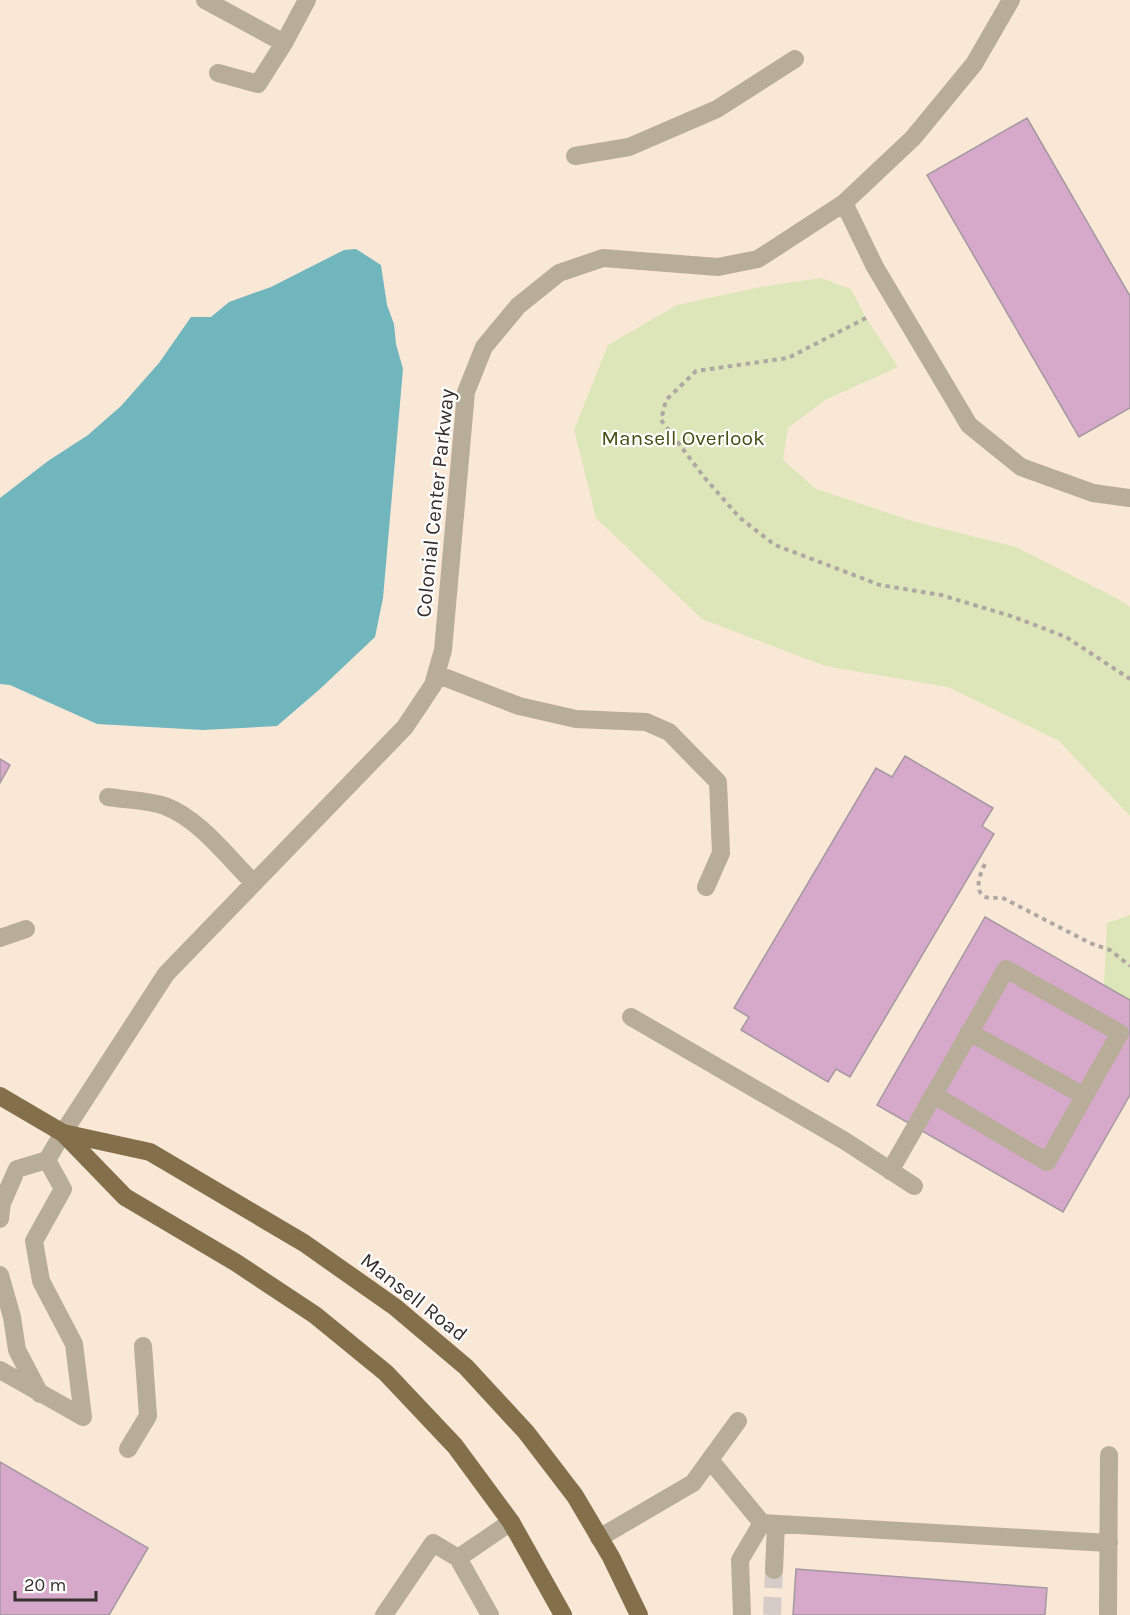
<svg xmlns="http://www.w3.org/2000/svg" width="1130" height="1615" font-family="Karla,sans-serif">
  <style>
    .commercial { fill: #fae8d7 }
    .green { fill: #dde6b8 }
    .water { fill: #71b5bd }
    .building { fill: #d6a8ca; stroke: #a499a1; stroke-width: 1.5 }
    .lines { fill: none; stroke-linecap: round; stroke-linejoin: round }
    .minor-tunnel { stroke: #d5ccc7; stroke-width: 18; stroke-dasharray: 18 9; stroke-linecap: butt }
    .path { stroke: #afa7a3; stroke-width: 4; stroke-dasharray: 4.5 4.5; stroke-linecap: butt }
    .minor { stroke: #b8ad98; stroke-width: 18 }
    .major { stroke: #83704a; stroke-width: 18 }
    .labels { text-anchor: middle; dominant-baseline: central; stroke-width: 4.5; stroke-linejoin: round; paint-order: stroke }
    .park-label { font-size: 21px; fill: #474f15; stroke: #fff }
    .street-label { font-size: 21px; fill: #35302d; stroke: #fff }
  </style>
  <rect width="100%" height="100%" fill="#fdf3ee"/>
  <path class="commercial" d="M0,0H1130V1615H0Z"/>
  <path class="green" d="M821,278L851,289L866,318L898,367L825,400L788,428L783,460L816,489L915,522L1016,547L1120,600L1130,607V816L1059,741L948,687L825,666L702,619L596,518L574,430L608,345L677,305L760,287Z
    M1130,915V1000L1104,985L1107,923Z"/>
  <path class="water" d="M356,249L381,265L387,305L394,324L396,344L403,369L383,598L375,637L320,689L277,726L203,730L97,724L10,685L0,684V498L48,461L88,435L121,406L159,363L191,317H211L229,302L271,287L344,250Z"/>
  <path class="building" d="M1027,118L1130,296V408L1079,437L927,175Z
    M905,756L993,808L982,826L994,834L850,1077L836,1069L828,1082L741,1030L749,1017L734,1008L876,768L892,777Z
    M0,759L10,765L0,783Z
    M985,917L1130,1000V1095L1063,1212L877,1105Z
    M0,1462L148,1548L109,1615H0Z
    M796,1569L1047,1588L1045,1615H793Z"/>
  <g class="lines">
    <path class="minor-tunnel" d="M772,1615L774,1570"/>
    <path class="path" d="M866,318L788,358L696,371L666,400L661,420L704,477L740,518L775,545L880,585L941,595L1014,617L1066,637L1130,679
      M985,864C975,883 974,903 1001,897L1090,943L1110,950L1130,966"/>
    <path class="minor" d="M205,0L284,43L307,0
      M218,73L258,84L284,43
      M575,156L629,147L717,109L795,59
      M844,203L875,267L969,425L1021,467L1093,493L1130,498
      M436,674L519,706L576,719L646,722L669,732L718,782L721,853L706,887
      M108,797C127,800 147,800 165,806C201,820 227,857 254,883
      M0,938L26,929
      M631,1017L845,1141L914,1186
      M969,1032L1084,1096
      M47,1160L63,1189L34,1241L41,1281L74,1344L83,1417
      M890,1171L1006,969L1120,1033L1047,1162L934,1095
      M0,1219L2,1203L17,1169L47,1160L63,1133L166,974L405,727L433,685L443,650L466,392L484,347L518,306L559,273L603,258L718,267L758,259L844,203L913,138L974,64L1011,0
      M0,1275L12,1317L17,1350L40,1394
      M0,1370L83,1417
      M128,1449L148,1416L143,1346
      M710,1460L762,1523L740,1560L742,1615
      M762,1523L1109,1543
      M599,1538L693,1483L738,1421
      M458,1558L490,1615
      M774,1570L776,1524
      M384,1615L433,1543L458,1558L511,1522
      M1108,1615L1109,1455"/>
    <path class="major" d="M0,1096L63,1133L125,1197L235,1262L315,1315L386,1373L455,1446L511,1522L563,1615
      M63,1133L150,1152L304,1243L395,1307L466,1367L526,1432L575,1496L611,1557L639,1615"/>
  </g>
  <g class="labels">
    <g class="park-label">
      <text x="683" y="438">Mansell Overlook</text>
    </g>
    <g class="street-label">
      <text transform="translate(435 503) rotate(-84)">Colonial Center Parkway</text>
      <text transform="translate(414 1297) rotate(38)">Mansell Road</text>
    </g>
  </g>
  <path d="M15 1591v9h81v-9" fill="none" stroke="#35302d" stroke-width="3"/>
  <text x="24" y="1591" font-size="18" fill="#35302d" stroke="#ffffff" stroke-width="4.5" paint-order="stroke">20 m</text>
</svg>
